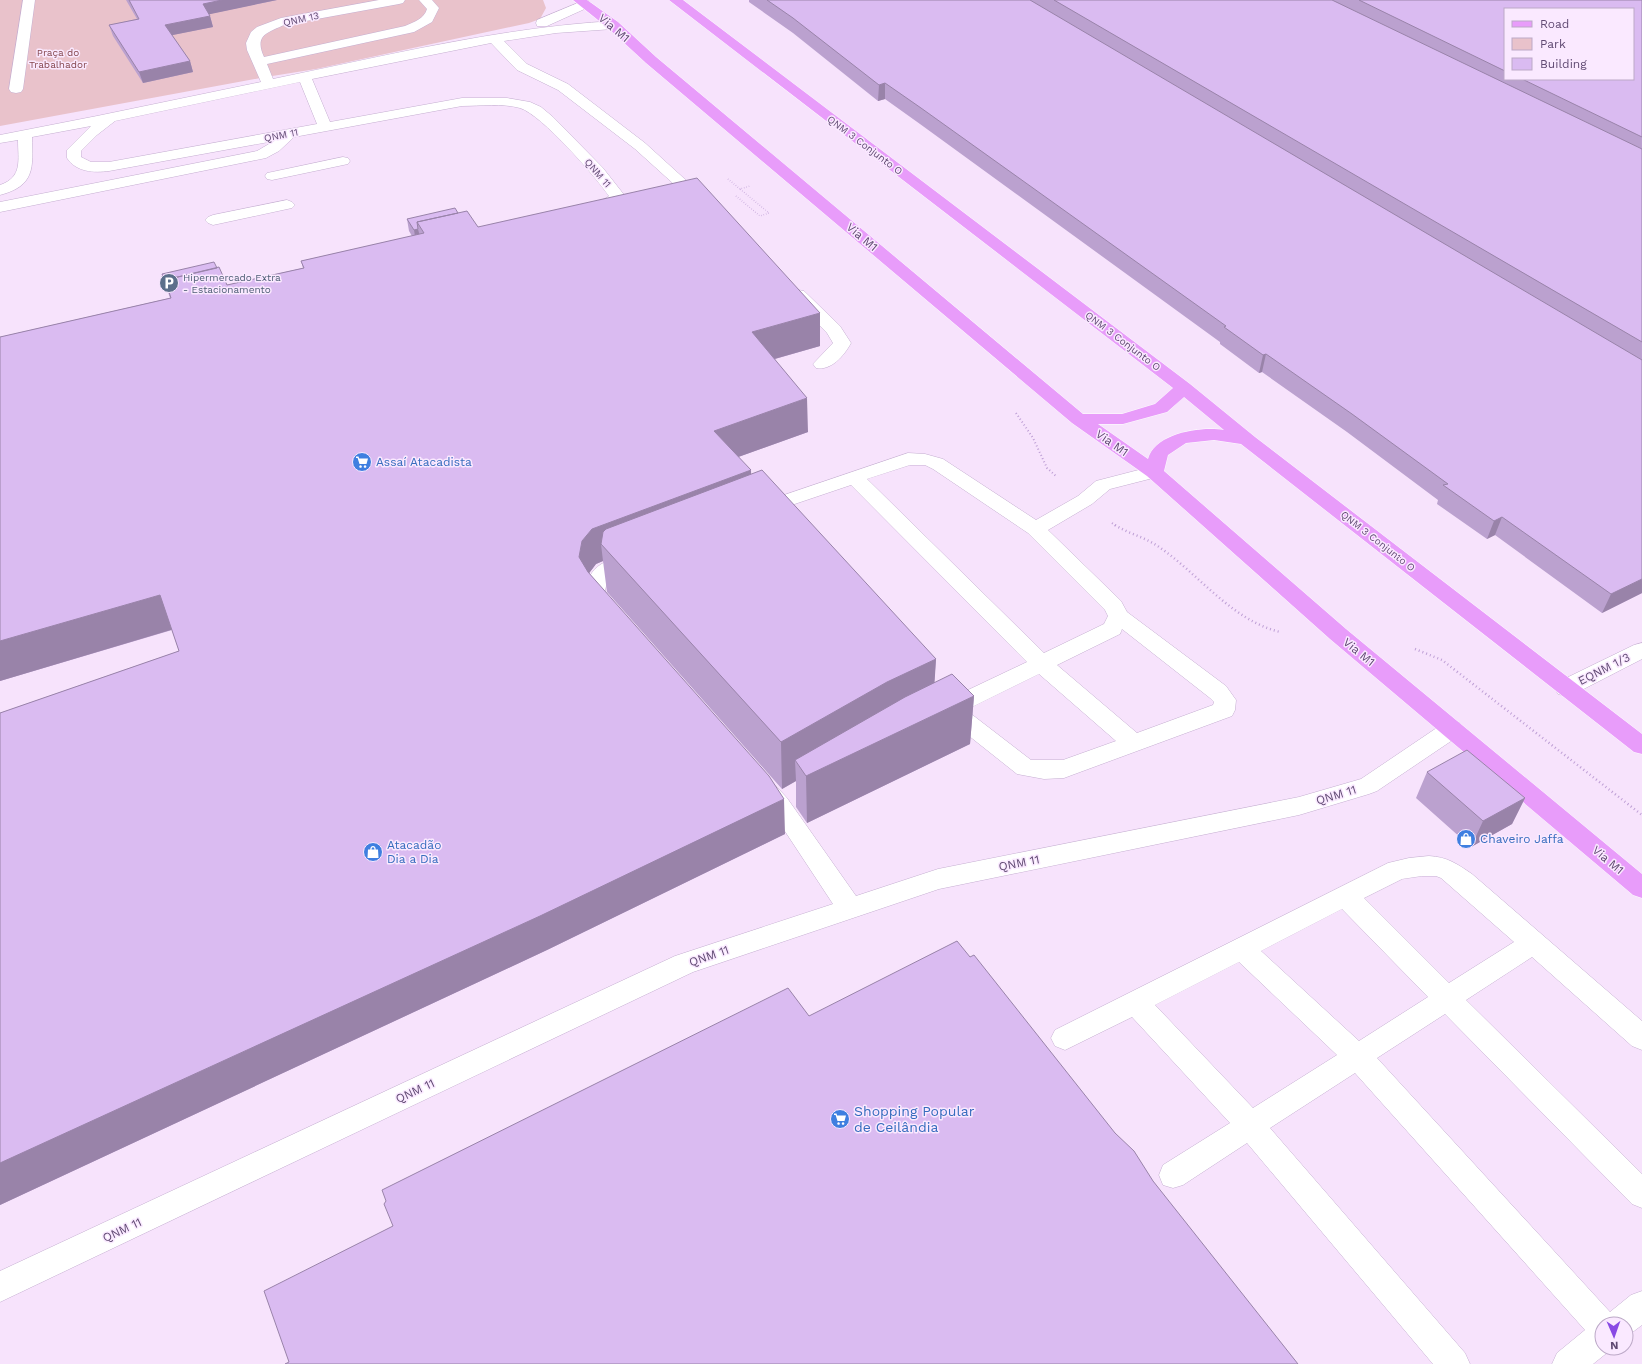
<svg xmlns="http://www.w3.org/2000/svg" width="1642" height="1364" font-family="'Work Sans',sans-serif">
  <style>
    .green { fill: #e9c2cb }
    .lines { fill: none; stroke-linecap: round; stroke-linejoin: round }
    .minor-casing { stroke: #c5afd1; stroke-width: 1 }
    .major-casing { stroke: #fff; stroke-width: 1 }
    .path-far2 { stroke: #be9fd5; stroke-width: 1.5; stroke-dasharray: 0.5 2; stroke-linecap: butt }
    .path-far1 { stroke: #be9fd5; stroke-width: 2; stroke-dasharray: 1 2.5; stroke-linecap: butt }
    .path { stroke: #be9fd5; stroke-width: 2.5; stroke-dasharray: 1 3; stroke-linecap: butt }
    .minor { fill: #fff; fill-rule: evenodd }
    .major { fill: #e89cfa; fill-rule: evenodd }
    .wall { fill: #bba1cf; fill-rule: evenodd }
    .shaded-wall { fill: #9983a9 }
    .building { fill: #dabbf1; stroke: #9983a9 }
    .labels { text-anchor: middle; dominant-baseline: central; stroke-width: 3; stroke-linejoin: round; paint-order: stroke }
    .far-street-label { font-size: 10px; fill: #604a73; stroke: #fae9ff }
    .far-park-label { font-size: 10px; fill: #85474e; stroke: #fae9ff }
    .far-service-label { font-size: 10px; fill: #4e5e75; stroke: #fae9ff; text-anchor: start }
    .street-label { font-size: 12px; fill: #604a73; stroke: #fae9ff }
    .shop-label { font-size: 12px; fill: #366cbe; stroke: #fae9ff; text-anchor: start }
    .near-shop-label { font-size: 14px; fill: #366cbe; stroke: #fae9ff; text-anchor: start }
  </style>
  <rect width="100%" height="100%" fill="#f7e3fc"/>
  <path class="green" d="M0,0H543L546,8L540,19L529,23L316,69L266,77L0,126Z"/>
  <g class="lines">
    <g class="minor-casing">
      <path id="minor" d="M23,0H35L23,89L21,92L16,93L11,92L9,89Z
        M379,0H405L403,3L399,4L284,25C267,33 254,35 264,57L405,26C414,22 424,19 427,9L419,0H432L439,8L432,22L414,32L267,64L273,79C385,56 498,28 613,21L618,22L619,25L618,28L613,29L556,33L504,41L527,64L568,84L645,143L710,202L707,205L702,207L697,205L635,149L558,90L517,70L491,43L312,79L330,122L462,98H507L530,102L541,107L553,117L603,168L625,196C617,207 600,217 586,213L583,210C588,203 602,202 609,196C595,176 542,115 520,108C502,103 481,106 462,106L294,137L279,151L266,158L0,212V202L257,151L274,141L109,171C94,173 76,172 67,158V150L91,126L32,137C33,168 35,186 0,195V185C23,177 18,160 18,140L0,143V135L97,116L261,82L247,50L246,43L251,32L257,27L281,18ZM300,82L317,124L109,162H91L81,157V151L97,135L115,121Z
        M585,0L589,1L591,4L589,7L547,26H537L536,23L537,20Z
        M343,157L348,158L350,161L348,164L272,180L267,179L265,176L267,173L272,172Z
        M287,200L292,202L295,205L292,208L213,225L208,223L205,220L208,217L213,215Z
        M798,290L804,291L840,326L851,343C844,356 831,371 816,368L813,364L833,343L827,333L790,295L792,291Z
        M908,453L925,454L943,459L1036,520L1078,496L1096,481L1154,466L1161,468L1164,472L1161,476L1110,489L1092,504L1048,530L1121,601L1127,612L1226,686L1236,700L1235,710L1232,716L1072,775L1064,778L1044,779L1017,774L944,716L940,715L937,709L940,701L949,699L1027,662L851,485L762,515L755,513L752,509L755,505ZM910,465H925L933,469L1028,533L1105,610L1108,616L1104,624L1044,653L867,479ZM1122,629L1210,698L1214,702L1213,705L1137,733L1057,665L1120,634ZM1039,674L1116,741L1063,760H1031L966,710Z
        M631,553L638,555L641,560C631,577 610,562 605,591L617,608L614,613C599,617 592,604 585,592C589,564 607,560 631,553Z
        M1642,643V659L1574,694L1566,696L1558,694L1555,688L1558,682L1634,645Z
        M1452,721L1460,723L1463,729L1460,735L1377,791L1369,794L1299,815L939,889L693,972L0,1302V1271L675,956L833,904L771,810L757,795L753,789L757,783L765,780L773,783L787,798L856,896L938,869L1299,797L1361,779L1444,723Z
        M1429,856C1448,857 1457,864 1472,874L1642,1021V1050L1632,1046L1532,957L1466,1000L1642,1174V1208L1632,1204L1445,1014L1377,1058L1610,1312L1631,1295L1642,1291V1325L1626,1337V1324H1602V1348H1613L1593,1364H1552L1557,1353L1585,1330L1355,1073L1270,1128L1465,1353L1470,1364H1433L1247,1143L1183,1185L1173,1188L1163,1185L1159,1175L1163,1165L1230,1123L1132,1017L1065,1050L1055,1046L1051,1038L1055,1030L1388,863L1409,858ZM1422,876H1436L1441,878L1514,942L1449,983L1364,898L1402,879ZM1342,909L1428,997L1359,1041L1261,951ZM1239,962L1337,1055L1253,1108L1155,1005Z"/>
    </g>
    <g class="major-casing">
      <path id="major" d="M573,0H587L618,22L656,57L1083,414H1122L1155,404L1173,388L669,0H683L1190,384L1255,437L1642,734V754L1634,752L1241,444L1214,440L1186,443L1168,455L1164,471L1346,629L1642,874V898L1633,895L1330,639L1147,476L1072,423L646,63L608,28ZM1184,397L1224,430C1201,426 1155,433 1148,459L1098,424H1123L1167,412Z"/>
    </g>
    <path class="path-far2" d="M728,179L740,189
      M736,196L760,216L769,213L740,189L750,186"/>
    <path class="path-far1" d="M1016,413L1033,438L1047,468L1057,477
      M1112,523L1116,526"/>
    <path class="path" d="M1115,525C1129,534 1145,537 1159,547C1199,574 1231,620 1280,632
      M1415,649L1442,660L1642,815"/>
    <use href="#minor" class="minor"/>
    <use href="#major" class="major"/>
  </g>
  <path class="wall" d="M126,0H277L209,14L210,16L213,27L172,35L190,61L193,72L143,83L113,36L109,25L137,19Z
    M749,0H1642V593L1602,613L1495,535L1487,539L1437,504L1438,500L1347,432L1262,372L1259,373L1220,344V342L920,124L885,99L878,101L793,33L749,2ZM1505,9L1633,79H1505Z
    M458,213L478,227L820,313V346L775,359L808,432L738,457L751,475L936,659L934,683L974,696L970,744L807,823L796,807V781L782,789L607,592L603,561L596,564L589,573L785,834L547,950L0,1205V713L179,651L172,630L0,681V337L170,298L162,274L217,268L227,285L303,268L301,261L412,236L409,231L407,219Z
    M1427,772L1525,798L1512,824L1471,847L1416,798Z"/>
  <path class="shaded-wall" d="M222,0H277L206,15L203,4Z
    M210,16L213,27L168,36L165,25Z
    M190,61L193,72L143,83L139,72Z
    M885,83V99L878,101L879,85Z
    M418,229L421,241L416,242L414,230Z
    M820,313V346L753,365L752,332Z
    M1266,354L1262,372L1259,373L1263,355Z
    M807,398L808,432L716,465L714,431Z
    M751,470L752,505L601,544L603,561L596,564L587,576L579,557L582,541L592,529Z
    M1502,517L1495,535L1487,539L1494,521Z
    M1642,579V593L1602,613L1611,594Z
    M160,595L174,629L0,681V641Z
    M936,659L933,707L795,760L796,781L782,789L781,742L887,682Z
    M974,696L970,744L807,823L806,776Z
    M1525,798L1512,824L1471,847L1483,821Z
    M784,799L785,834L547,950L0,1205V1163Z"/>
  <path class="building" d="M129,0H222L203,4L210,16L165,25L190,61L139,72L109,25L139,19Z
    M767,0H1030L1642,360V579L1611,594L1502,517L1494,521L1443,485L1448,484L1352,414L1266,354L1263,355L1224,327L1226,326L921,108L885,83L879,85L793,18Z
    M1054,0H1332L1642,149V342Z
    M1359,0H1642V137L1522,79H1633V9H1505V71Z
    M697,178L820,313L752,332L807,398L714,431L751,470L592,529L582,541L579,557L588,572L769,776L784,799L540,916L0,1163V713L179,651L160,595L0,641V337L171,298L165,280L219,267L227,285L304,268L301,261L424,233L417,222L467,211L478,227Z
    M455,208L458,213L417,222L418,229L414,230L407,219Z
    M214,262L217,268L165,280L167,288L162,274Z
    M762,470L936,659L887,682L781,742L601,544L603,532L606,529Z
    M952,674L974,696L806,776L795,760L905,697Z
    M1467,750L1525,798L1483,821L1427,772Z
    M957,941L970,957L974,955L1115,1133L1134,1151L1153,1181L1298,1364H285L289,1362L264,1291L393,1226L384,1204L386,1201L382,1190L788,988L809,1016Z"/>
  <defs>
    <g id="parking-disc" transform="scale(1)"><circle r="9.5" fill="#5c6f8a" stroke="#fae9ff"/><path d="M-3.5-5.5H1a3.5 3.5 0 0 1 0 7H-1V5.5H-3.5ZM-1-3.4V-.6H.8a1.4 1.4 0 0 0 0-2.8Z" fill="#fff"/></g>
    <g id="supermarket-disc" transform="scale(1)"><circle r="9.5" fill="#3f7fe0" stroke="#fae9ff"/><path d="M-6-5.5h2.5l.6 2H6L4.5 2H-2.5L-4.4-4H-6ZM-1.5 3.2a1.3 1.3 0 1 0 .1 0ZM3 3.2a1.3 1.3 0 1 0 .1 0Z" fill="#fff"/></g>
    <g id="shop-disc" transform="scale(1)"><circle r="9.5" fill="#3f7fe0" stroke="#fae9ff"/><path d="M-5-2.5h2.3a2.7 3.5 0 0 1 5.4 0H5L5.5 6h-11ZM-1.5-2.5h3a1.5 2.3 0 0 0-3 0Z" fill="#fff"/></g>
  </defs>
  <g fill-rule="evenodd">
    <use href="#parking-disc" x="169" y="283"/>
    <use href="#supermarket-disc" x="362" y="462"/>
    <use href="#shop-disc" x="1466" y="839"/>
    <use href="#shop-disc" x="373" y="852"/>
    <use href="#supermarket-disc" x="840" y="1119"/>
  </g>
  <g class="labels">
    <g class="far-street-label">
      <text transform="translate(301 19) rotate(-12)">QNM 13</text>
      <text transform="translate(281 135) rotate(-11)">QNM 11</text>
      <text transform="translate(865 145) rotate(37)">QNM 3 Conjunto O</text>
      <text transform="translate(598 173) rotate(49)">QNM 11</text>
      <text transform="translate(1123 341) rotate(37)">QNM 3 Conjunto O</text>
      <text transform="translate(1378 541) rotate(38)">QNM 3 Conjunto O</text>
    </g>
    <g class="far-park-label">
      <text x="58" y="52">Praça do<tspan x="58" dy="12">Trabalhador</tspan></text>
    </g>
    <g class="far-service-label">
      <text x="183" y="277">Hipermercado Extra<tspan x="183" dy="12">- Estacionamento</tspan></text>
    </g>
    <g class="street-label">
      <text transform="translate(614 28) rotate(40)">Via M1</text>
      <text transform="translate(862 237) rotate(40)">Via M1</text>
      <text transform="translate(1112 443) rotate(35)">Via M1</text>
      <text transform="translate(1359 652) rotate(39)">Via M1</text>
      <text transform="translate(1604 669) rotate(-27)">EQNM 1/3</text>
      <text transform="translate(1336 795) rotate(-17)">QNM 11</text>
      <text transform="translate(1608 860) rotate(40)">Via M1</text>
      <text transform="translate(1019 863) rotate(-11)">QNM 11</text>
      <text transform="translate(709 956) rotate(-19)">QNM 11</text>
      <text transform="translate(415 1091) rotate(-25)">QNM 11</text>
      <text transform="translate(122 1230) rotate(-25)">QNM 11</text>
    </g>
    <g class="shop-label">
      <text x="376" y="462">Assaí Atacadista</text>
      <text x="1480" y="839">Chaveiro Jaffa</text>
      <text x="387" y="845">Atacadão<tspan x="387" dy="14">Dia a Dia</tspan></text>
    </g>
    <g class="near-shop-label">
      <text x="854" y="1111">Shopping Popular<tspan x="854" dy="16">de Ceilândia</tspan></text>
    </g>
  </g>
  <rect x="1504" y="8" width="130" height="72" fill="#fae9ff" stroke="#bca9c7"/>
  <rect x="1512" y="21" width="20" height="6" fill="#e89cfa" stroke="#bca9c7"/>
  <text x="1540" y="28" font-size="12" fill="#604a73">Road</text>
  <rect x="1512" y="38" width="20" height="12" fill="#e9c2cb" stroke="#bca9c7"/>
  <text x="1540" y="48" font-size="12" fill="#604a73">Park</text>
  <rect x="1512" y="58" width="20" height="12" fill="#dabbf1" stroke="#bca9c7"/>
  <text x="1540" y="68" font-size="12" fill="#604a73">Building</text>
  <g transform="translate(1614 1336) rotate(178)"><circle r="19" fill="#fae9ff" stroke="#bca9c7"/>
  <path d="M0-3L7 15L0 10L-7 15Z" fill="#894ae4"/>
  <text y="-6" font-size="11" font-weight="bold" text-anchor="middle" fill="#604a73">N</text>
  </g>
</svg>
